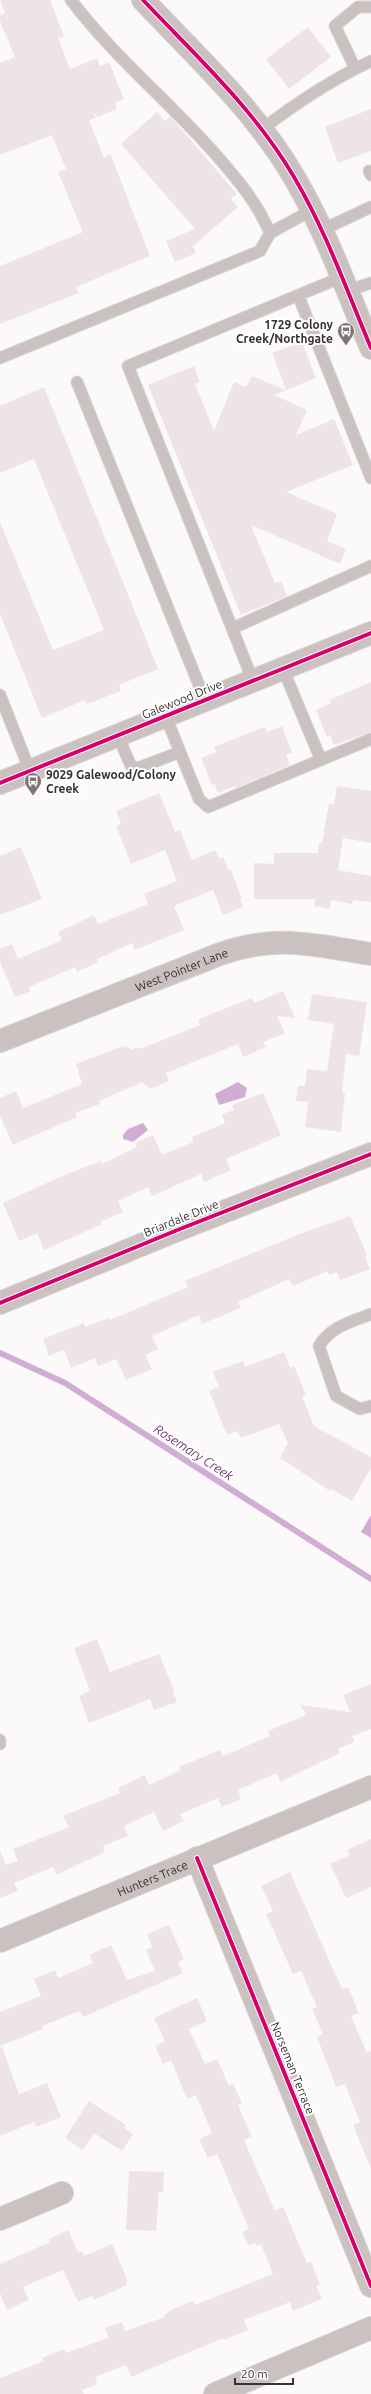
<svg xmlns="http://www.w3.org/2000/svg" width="371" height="2394" font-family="Ubuntu,sans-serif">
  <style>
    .water { fill: #d1add5 }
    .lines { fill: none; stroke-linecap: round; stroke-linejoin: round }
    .stream { stroke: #d1add5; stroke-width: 6 }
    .building { fill: #efe3ea }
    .lane-casing { stroke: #d8d6d6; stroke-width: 13 }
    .street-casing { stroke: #d8d6d6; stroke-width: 24 }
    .lane { stroke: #ccc1c1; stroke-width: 11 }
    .street { stroke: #ccc1c1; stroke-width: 22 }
    .cycleway-casing { stroke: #fff; stroke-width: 6 }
    .cycleway { stroke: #d6006c; stroke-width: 4 }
    .labels { text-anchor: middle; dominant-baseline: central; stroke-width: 4; stroke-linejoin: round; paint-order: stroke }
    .poi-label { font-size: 12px; font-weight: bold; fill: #383032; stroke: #fff; text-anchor: end }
    .street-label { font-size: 12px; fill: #383032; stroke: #fff }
    .water-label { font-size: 13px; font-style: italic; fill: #74377d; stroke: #fff }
  </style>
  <rect width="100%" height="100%" fill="#fcf9fa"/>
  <path class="water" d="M238,1082L247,1088L245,1097L219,1105L215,1094Z
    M143,1123L148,1130L133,1142L123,1139V1135L128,1129Z
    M371,1515V1538L361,1532Z"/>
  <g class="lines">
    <path class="stream" d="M0,1353L65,1383L371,1579"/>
  </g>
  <path class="building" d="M0,0H50L64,36L58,38L70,69L97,58L100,66L109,62L124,99L115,103L117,109L98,117L93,112L96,118L89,120L104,158L110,153L150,256L76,287L79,293L0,324V266L83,232L58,172L66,169L52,135L0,155V63L15,57L0,21V15L5,13Z
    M308,27L331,57L289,89L266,59Z
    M371,109V151L338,163L325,127Z
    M157,112L165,121L170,116L237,194L231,199L238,207L193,246L196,253L175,262L166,241L195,229L121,144Z
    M302,342L316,378L286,390L272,353Z
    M194,366L200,382L195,384L214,431L234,382L246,387L252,376L286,390L274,395L307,410L296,435L334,419L353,465L286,492L337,514L327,541L346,549L340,564L251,525L275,583L281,581L287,596L241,615L148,385Z
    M44,387L158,669L119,685L121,691L87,704L85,700L42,718L0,614V522L53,650L104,630L34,459L0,473V406Z
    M371,682V732L334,745L330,735L327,737L316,710L331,703L329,700Z
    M282,726L292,753L286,755L290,765L236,788L235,786L218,793L215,784L212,785L201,758L216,752L214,747L246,734L265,727L267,732Z
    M337,786L371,791V843L343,838L338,870L371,876V902L353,900L352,904L331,900L330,909L314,906L315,899H254V863L274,864V853H318L319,843H322L329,803L334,804Z
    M159,793L175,832L180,830L192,860L215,850L219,859L223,857L229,871L231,870L242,899H240L243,907L223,915L213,890L174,906L184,930L135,950L132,943L97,959L98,962L77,972L75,967L29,987L31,991L15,997L0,962V949L12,944L18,959L62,940L58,932L94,915L98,924L148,904L144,894L177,881L165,850L131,864L116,826L121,823L116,811Z
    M21,847L42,899L0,915V856Z
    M283,991L295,1018L277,1016L285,1033L263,1042L266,1047L243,1057L238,1044L166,1073L169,1081L150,1089L142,1082L99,1101L100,1104L75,1113L77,1117L13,1145L0,1116V1098L16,1091L23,1108L82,1084L76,1064L123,1046L124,1048L128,1046L130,1050L139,1047L140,1049L200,1025L198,1020L216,1012L252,998L254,1003Z
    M312,994L367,1002L359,1056L346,1054L342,1092L345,1093L341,1132L305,1127L308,1102L296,1101L298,1086H305L307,1069L327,1071L334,1024L308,1020Z
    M263,1093L281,1135L226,1159L231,1170L204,1182L201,1174L152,1196L148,1187L118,1201L123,1212L100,1222L102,1224L44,1250L37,1233L19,1241L3,1203L62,1176L101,1161L102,1164L137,1147L135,1143L153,1135L162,1155L193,1142L192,1137L225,1123L222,1114L234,1110L232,1105Z
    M350,1216L367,1255L365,1256L370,1269L340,1280L337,1272L329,1275L328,1271L293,1286L289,1279L238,1302L241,1308L202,1324L199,1315L152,1336L158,1349L145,1355L152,1369L126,1380L116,1359L98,1366L95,1358L71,1368L64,1350L49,1356L43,1339L84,1323L85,1327L109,1318L110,1320L188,1287L185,1281L297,1235Z
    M284,1352L290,1368L294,1366L306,1395L302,1396L314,1426L371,1457V1468L352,1501L331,1489L330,1491L280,1458L288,1443L279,1424L241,1438L237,1431L227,1435L209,1391L219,1387L213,1372L243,1361L245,1367Z
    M97,1639L110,1672L159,1654L174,1690L173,1691L177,1702L154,1710L150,1699L89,1723L79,1696L90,1691L74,1648Z
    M371,1684V1729L352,1736L354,1742L338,1749L340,1753L280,1782L277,1773L238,1790L241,1799L222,1807L218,1798L180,1814L184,1821L163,1831L154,1812L124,1826L128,1836L103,1846L105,1852L56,1875L53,1867L14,1883L18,1891L0,1898V1851L6,1865L18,1861L13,1849L69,1827L63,1816L120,1793L118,1788L145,1775L149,1785L181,1770L179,1767L220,1750L223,1756L270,1736L268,1731L306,1715L301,1705L350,1712L343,1695Z
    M371,1839V1887L346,1898L330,1864L350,1855L347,1850Z
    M290,1872L342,1989L348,1987L359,2013L351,2016L367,2053L371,2051V2169L353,2125L360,2122L345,2084L336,2087L317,2037L323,2034L312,2009L317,2007L301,1971L293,1974L266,1914L273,1911L261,1886Z
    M169,1925L184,1959L178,1962L183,1973L83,2017L80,2011L42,2026L43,2029L0,2046V2012L41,1996L34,1979L55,1970L58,1978L93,1963L89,1955L111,1945L127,1980L155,1971L146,1950L152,1947L147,1934Z
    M197,1998L207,2021L189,2029L205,2064L217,2059L229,2086L233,2084L242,2103L238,2105L252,2137L244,2140L275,2211L283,2207L307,2263L311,2261L320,2285L316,2286L322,2299L293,2311L290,2302L244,2320L248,2330L224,2340L223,2338L131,2377L126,2365L95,2377L97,2384L82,2390L84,2394H0V2378L44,2361L42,2358L64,2349L66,2353L108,2338L105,2328L122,2322L125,2331L165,2317L164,2315L173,2309L193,2301L195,2305L273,2274L261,2244L257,2246L255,2243L248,2245L242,2232L249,2229L217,2154L208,2158L199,2139L212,2133L196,2095L187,2099L171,2060L163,2064L155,2046L165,2041L154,2018Z
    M2,2047L19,2094L47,2083L61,2117L36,2127L34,2122L0,2136V2048Z
    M89,2101L126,2125L124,2128L133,2134L122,2151L94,2133L83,2150L65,2138Z
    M129,2171L164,2172L163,2193L159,2192L156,2231L126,2230Z
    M68,2230L78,2252L82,2251L84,2256L112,2244L127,2279V2285L94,2300L92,2296L78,2302L63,2270L23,2287L29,2300L7,2310L0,2293V2264L50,2242L49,2239Z"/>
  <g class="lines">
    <g class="lane-casing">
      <path id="lane" d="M71,0C114,57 170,102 217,156C238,180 258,204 270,233
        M355,68L335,26L358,7H371
        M261,130C296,103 331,80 371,61
        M369,171L371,175
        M322,230L371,207
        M347,291L371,283
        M298,295L371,478
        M0,358L260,251L270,233L312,210
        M77,382L205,700
        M233,628L371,566
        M283,669L321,760
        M253,681L128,366L342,277
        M0,695L30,771
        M166,717L199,799L208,807L371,739
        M118,736L131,766L138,768L180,752
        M371,1314C351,1322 330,1327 319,1346L336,1396L360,1409L371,1406
        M0,1740V1744"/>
    </g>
    <g class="street-casing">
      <g id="street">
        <path d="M143,0C196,56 255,110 294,177C326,231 347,291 371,348"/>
        <path d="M0,783L371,633"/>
        <path id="s1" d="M0,1041L220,954C276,934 315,945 371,954"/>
        <path d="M0,1303L180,1229L371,1154"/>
        <path d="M197,1858L371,2286"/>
        <path id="s2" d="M0,1941L371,1787"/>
        <path d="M0,2219L62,2193"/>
        <path d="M215,2394L371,2328"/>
      </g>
    </g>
    <use href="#lane" class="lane"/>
    <use href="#street" class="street"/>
    <g class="cycleway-casing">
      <path id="cycleway" d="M143,0C196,56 255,110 294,177C326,231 347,291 371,348
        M0,783L371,633
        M0,1303L180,1229L371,1154
        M197,1858L371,2286"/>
    </g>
    <use href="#cycleway" class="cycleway"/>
  </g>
  <defs>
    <g id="bus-pin" transform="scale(0.9)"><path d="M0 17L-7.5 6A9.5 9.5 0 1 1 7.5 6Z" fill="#7d7678" stroke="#fff"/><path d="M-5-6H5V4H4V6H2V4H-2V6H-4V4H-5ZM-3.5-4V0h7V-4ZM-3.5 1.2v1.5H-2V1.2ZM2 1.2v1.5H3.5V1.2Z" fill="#fff"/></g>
  </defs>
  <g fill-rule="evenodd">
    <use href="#bus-pin" x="346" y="331"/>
    <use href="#bus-pin" x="33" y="781"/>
  </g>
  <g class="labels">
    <g class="poi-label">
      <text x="333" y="324">1729 Colony<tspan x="333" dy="14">Creek/Northgate</tspan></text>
      <text x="46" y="774" text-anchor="start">9029 Galewood/Colony<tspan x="46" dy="14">Creek</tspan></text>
    </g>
    <g class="street-label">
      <text transform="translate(182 699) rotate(-22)">Galewood Drive</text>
      <text stroke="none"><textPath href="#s1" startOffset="195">West Pointer Lane</textPath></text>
      <text transform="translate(181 1218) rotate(-22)">Briardale Drive</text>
      <text stroke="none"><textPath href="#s2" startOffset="165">Hunters Trace</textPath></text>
      <text transform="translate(293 2068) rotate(68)">Norseman Terrace</text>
    </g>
    <g class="water-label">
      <text transform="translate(194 1452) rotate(33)">Rosemary Creek</text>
    </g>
  </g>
  <path d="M235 2378v6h58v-6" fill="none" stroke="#383032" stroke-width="2"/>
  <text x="241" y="2378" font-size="12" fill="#383032" stroke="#ffffff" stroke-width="3" paint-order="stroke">20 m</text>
</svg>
